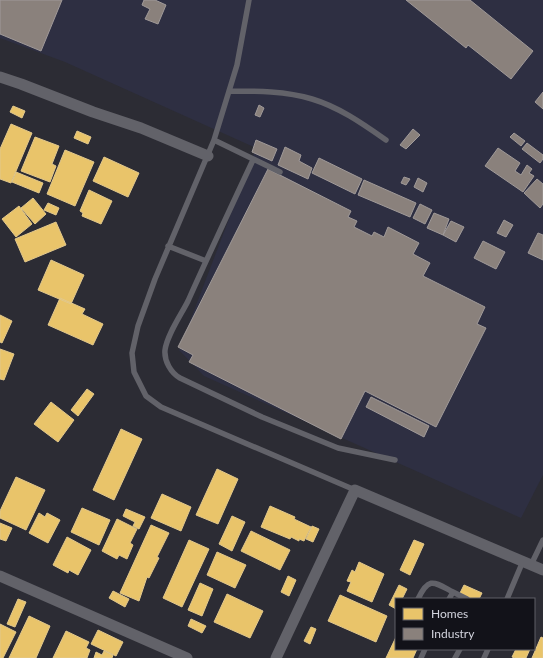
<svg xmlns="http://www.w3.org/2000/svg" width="543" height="658" font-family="Lato,sans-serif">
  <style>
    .built { fill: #2e2f42 }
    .homes { fill: #e9c46a; stroke: #e2c88c }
    .industry { fill: #8a817c; stroke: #a09a99 }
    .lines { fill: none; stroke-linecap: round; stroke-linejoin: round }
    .service { stroke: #626269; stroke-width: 5.5 }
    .minor { stroke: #626269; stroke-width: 11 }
  </style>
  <rect width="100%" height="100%" fill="#2c2c34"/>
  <path class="built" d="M0,0H543V475L521,518L204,376L179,350L256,148L65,62L0,38Z"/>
  <path class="homes" d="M13,106L25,111L22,118L10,112Z
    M11,124L32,133L11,183L0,179V149Z
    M77,131L91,137L88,144L74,138Z
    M35,137L59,146L52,164L56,166L50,182L21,171Z
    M65,150L94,162L75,206L47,194Z
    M104,157L139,173L128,197L93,181Z
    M16,172L43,183L39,193L12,182Z
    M89,190L112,201L101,224L82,216L83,213L80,211Z
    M33,198L46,214L35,224L21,208Z
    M48,203L59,208L56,215L44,210Z
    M19,206L32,224L16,237L2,219Z
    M56,222L66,245L25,262L15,239Z
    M51,260L84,275L71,304L38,290Z
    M60,298L85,309L82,314L103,324L93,345L48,325Z
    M0,315L12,321L2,343L0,342Z
    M0,349L14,354L4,380L0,379Z
    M87,389L94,394L78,416L71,410Z
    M51,402L74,420L58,442L34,424Z
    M121,429L142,439L114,500L93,490Z
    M217,469L238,479L218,524L196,515Z
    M16,477L45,490L26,530L0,518V511Z
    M162,494L191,507L181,531L151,518Z
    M270,506L295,517L294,519L311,527L304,541L299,539V541L291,537L290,539L261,527Z
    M82,508L110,520L99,545L71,532Z
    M126,509L145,517L139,529L133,526L135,522L123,516Z
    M39,513L45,517L47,513L60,520L48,543L29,533Z
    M232,516L245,522L232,551L219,544Z
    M117,519L137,529L130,543L133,545L127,559L119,555L117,559L102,551Z
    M0,523L12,528L6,541L0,539Z
    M151,525L169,533L157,557L159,558L149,578L147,577L139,601L120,593Z
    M312,526L319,529L313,542L306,539Z
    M251,531L290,550L280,570L241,551Z
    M67,537L91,550L78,575L69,570L68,573L53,565Z
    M189,540L209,549L182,607L163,598Z
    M414,540L424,544L410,575L400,570Z
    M217,552L246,565L235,588L207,575Z
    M359,562L384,574L372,602L347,591L351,582L347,581L352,570L355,572Z
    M288,576L296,580L289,596L281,592Z
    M200,583L213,589L202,616L188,610Z
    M399,585L407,589L402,599H396V609L389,605Z
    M464,585L482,593L479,599H472L460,593Z
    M113,591L129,599L125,607L109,598Z
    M227,594L263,611L250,638L214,622Z
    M340,595L387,616L376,642L328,621Z
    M18,599L26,602L15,627L7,624Z
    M29,616L50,626L36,658H9Z
    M191,619L206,626L202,633L188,626Z
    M0,624L16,632L3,658H0Z
    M311,627L316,629L310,644L304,641Z
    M98,630L123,642L116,656L91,644Z
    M66,631L89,642L86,648L90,650L87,658H53Z
    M396,637V649H417L413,658H386Z
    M541,637L543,638V658H532Z
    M516,649H530L526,658H515L512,657Z
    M104,651L113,655L112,658H94L96,652L102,655Z"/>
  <path class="industry" d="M0,0H62L41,51L0,34Z
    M144,0H155L166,5L158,24L145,19L150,9L142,5Z
    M406,0H470L533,51L511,79L468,45L466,48Z
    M543,92V109L535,102Z
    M259,105L264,108L260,117L255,115Z
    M413,129L420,135L406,149L400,145Z
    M514,133L525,141L521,146L510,137Z
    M256,140L277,149L272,161L252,152Z
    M527,143L543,155V159L540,163L522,149Z
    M285,147L301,155L299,161L312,168L308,179L278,165Z
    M498,148L520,163L515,171L521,175L527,165L532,169L529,173L534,176L523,192L485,166Z
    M319,158L362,179L355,194L312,173Z
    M268,169L351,211L348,217L357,221L354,227L372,236L374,232L384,237L388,227L419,243L413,254L430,263L423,276L485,307L477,324L486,328L436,427L365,391L341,439L189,362L193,355L178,347Z
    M404,177L410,179L406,185L401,183Z
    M418,178L427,183L423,192L414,187Z
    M537,179L543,184V204L540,208L524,193Z
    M364,180L416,203L410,217L358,195Z
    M420,204L432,210L425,224L413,218Z
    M434,213L449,219L443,235L427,228Z
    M504,220L513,225L506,237L497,233Z
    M451,221L464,227L456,242L443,235Z
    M538,233L543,235V260L528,253Z
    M483,241L505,252L496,269L474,258Z
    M371,397L429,426L424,437L366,407Z"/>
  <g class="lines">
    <path class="service" d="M249,0L237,65L214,140L155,279L138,326L132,353L134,372L146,396L161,407L355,490
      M229,91C256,91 286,91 312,99C339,107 363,124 386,140
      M214,140L280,172
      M253,160C231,207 209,254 188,301C181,315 167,335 165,350C164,361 171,373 180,378L262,417L338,448L395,460
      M168,246L206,261
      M531,565L543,540
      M418,599C429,576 434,582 453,592
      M449,599L453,592L467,599
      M507,599L523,561
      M421,658L425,649
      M455,658L460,649
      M484,658L488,649"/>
    <path class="minor" d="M0,77L21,84L93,112L141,128L208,156
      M0,576L187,658
      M276,658L355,490L543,570"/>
  </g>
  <rect x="395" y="598" width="140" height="52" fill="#121219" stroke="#5f5f67"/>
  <rect x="403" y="608" width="20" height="12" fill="#e9c46a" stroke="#5f5f67"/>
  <text x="431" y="618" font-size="12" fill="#d2d3dd">Homes</text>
  <rect x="403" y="628" width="20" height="12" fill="#8a817c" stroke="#5f5f67"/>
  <text x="431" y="638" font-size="12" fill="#d2d3dd">Industry</text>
</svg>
